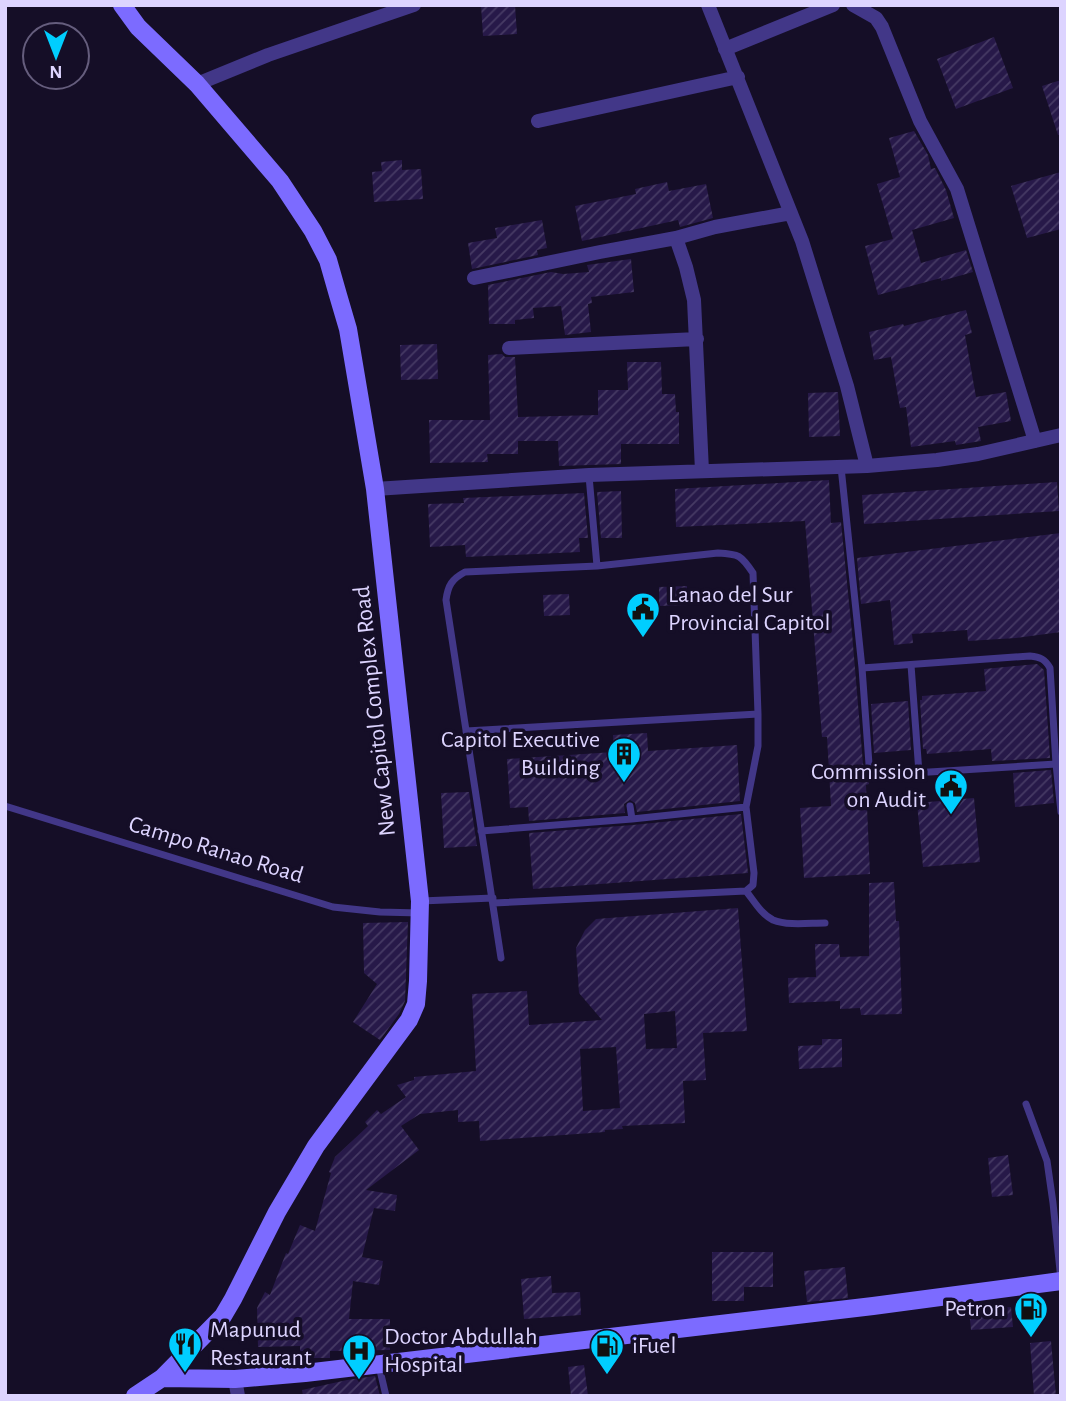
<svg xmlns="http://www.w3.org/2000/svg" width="1066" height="1401" font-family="'Alegreya Sans',sans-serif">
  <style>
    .building { fill: url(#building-hatch); fill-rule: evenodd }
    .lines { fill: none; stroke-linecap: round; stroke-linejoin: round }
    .lane { stroke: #423788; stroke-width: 7 }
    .street { stroke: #423788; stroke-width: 14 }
    .secondary { stroke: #7c6bff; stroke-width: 18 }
    .labels { text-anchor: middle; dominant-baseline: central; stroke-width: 7; stroke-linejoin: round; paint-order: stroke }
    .poi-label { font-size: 24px; fill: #ddd4ff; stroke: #150e27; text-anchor: start }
    .street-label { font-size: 24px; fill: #ddd4ff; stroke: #150e27 }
  </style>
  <defs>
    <pattern id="building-hatch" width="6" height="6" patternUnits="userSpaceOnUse" patternTransform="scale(1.75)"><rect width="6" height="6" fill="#271949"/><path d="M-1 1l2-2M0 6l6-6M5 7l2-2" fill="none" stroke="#463a64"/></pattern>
  </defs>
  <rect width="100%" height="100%" fill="#150e27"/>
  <path class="building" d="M481,5H515L517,34L483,36Z
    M994,37L1013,88L956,109L937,59Z
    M1061,80V135H1058L1042,86Z
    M914,131L928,155L931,169L935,168L946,190L954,218L912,230L921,263L966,250L973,272L941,281V278L878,295L865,246L893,239L877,184L900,177L889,138Z
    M402,160V170L421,169L423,199L374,202L372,172L382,171L381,162Z
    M1061,172V229L1027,238L1011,186Z
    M667,182L669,191L706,184L713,218L680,227L678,220L582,241L575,206L636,194L635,189Z
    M542,220L547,248L537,250L538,255L472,269L468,243L497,238L495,228Z
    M631,259L634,292L591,297L592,303L588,304L591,332L565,335L561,306L533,308L534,318L515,320V324H489L488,285L551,272L563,274L589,272L587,265Z
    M966,310L972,333L965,335L976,397L1006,392L1011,421L978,427L981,441L956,445L955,441L911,447L906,407L900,408L891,357L874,360L869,332L903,324L904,326Z
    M437,344L438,379L401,380L400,345Z
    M502,354L505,357H515L518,417L598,415V390H628L627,362H661L662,394H675L676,412H679V444H621V464L559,466L558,441H518V454H487L488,462L430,463L429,420H490L488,355Z
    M838,392L840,436L809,437L808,393Z
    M829,480L831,523L841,522L852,633L863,764L869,775V784L866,785L870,874L804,878L800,808L831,806L827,737H822L805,521L676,527L675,489Z
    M1057,482L1059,511L864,524L862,495Z
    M621,491L622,538H601L597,492Z
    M584,493L588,538H579L580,552L466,557L465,545L430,547L428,504L464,503L463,498Z
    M1061,533V632L1016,638L968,641L967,630L912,634L913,643L894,645L890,600L861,604L857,558Z
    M687,586V605L659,606V587Z
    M569,594L570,615L544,616L543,595Z
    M1037,664L1044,670L1050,758L992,761L991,749L927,754L926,749H923L920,700H922V696L986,691L984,669Z
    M908,701L911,750L874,753L871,704Z
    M647,733L648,751L737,745L740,801L637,812L635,803L630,800L624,804L625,813L529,821L528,807L510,808L507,759L614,752L613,735Z
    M1051,770L1054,803L1015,807L1013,773Z
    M469,792L477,846L444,848L441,793Z
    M974,798L980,862L923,867L917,803Z
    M741,814L748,873L533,889L529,833L633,825Z
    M894,882L896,921H899L902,1014L861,1015L860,1008L840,1009V1001L789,1003L788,978L816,977L815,944H839L840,957L869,956V883Z
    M738,908L747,1031L703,1033L706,1080L683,1081L685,1123L622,1126L623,1129L605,1130V1132L480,1141L479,1121L458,1122V1110L420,1114L401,1126L419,1150L366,1190L397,1195L395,1211L374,1208L362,1257L383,1261L379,1285L353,1281L349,1319H390V1350L330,1351V1358H300V1346L258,1347L257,1308L265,1292L270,1295L286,1253L288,1254L300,1225L315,1231L331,1173L329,1172L335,1157L368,1126L365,1122L377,1110L381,1114L406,1097L397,1085L414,1080V1077L476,1071L472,994L527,991L529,1025L602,1020L579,993L576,948L585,930L596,919ZM675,1011L677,1048L646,1049L644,1014ZM616,1047L620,1108L583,1111L580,1049Z
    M408,922L405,1001L399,1014L380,1040L353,1022L377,984L364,973L363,923Z
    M822,1039H842V1067L799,1069L798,1046L822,1045Z
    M1008,1155L1013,1195L992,1197L988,1158Z
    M712,1252H773V1287H744V1301H712Z
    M845,1267L848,1298L807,1302L804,1271Z
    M551,1276L552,1293L580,1292L581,1315L524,1319L521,1279Z
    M1011,1307L1013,1327L971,1330L969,1310Z
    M1051,1341L1056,1396H1034L1030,1343Z
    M584,1365L588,1396H571L568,1367Z
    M375,1376L380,1396H303L302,1390L347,1380Z"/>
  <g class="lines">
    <path class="lane" d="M841,467L862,668L869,764C872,770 875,774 881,775L1056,764L1061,812
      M589,476L597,566
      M911,665L919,773
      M862,668L1030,656C1040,657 1045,659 1050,668L1056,764
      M466,731L758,714
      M5,806L333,907L380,912L420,913
      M630,806L632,819
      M481,831L632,819L746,807
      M746,891C754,901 761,914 773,920C788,926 809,923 825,923
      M421,901L493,898
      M494,903L746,891L753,885L754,873L746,807L758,746V714L753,573C741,555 739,554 718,553L597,566L465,572C452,579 448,585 446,600L501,958
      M1026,1104L1047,1161L1053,1203L1061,1280
      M379,1366L386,1396"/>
    <path class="street" d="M708,5L802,241L847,386L867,466
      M853,5L876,18L882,27L920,121L957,189L1035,441
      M725,49L833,5
      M197,84L268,55L414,5
      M538,121L738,77
      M676,238L715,227L791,213
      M474,278L600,252L676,238L686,267L694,300L702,471
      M509,348L697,339
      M375,489L589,475L867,466L937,460L978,454L1061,435
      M235,1379L238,1396"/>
    <path class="secondary" d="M122,5L138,27L197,84L280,181L313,231L328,260L338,295L348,329L375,489L420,901L418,981L416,1004L409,1020L316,1146L277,1212L233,1299L223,1316L162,1378L135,1396
      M162,1378L235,1379L305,1373L873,1306L1061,1281"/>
  </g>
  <defs>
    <g id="civic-pin" transform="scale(1.75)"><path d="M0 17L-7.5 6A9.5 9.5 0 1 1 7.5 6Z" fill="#00ceff" stroke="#150e27"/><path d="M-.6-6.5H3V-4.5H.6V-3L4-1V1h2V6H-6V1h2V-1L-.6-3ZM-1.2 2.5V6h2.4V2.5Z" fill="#111"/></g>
    <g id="building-pin" transform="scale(1.75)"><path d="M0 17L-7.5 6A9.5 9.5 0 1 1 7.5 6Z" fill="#00ceff" stroke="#150e27"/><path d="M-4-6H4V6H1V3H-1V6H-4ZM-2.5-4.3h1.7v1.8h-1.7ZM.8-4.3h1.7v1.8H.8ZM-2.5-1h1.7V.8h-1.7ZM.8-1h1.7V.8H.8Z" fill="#111"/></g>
    <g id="fuel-pin" transform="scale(1.75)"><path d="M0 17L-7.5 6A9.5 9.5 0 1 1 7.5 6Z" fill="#00ceff" stroke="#150e27"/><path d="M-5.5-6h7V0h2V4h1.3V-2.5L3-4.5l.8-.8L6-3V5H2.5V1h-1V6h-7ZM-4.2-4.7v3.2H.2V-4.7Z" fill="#111"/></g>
    <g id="restaurant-pin" transform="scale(1.75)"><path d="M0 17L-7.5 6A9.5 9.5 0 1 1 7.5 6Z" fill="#00ceff" stroke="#150e27"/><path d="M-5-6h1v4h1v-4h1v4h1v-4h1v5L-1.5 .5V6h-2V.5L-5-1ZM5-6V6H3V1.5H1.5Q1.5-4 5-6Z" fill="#111"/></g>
    <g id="hospital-pin" transform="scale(1.75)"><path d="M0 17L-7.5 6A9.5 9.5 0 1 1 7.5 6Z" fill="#00ceff" stroke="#150e27"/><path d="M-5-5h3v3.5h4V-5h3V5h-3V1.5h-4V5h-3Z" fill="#111"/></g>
  </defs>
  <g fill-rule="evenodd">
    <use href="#civic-pin" x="643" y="609"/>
    <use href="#building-pin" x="624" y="754"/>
    <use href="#civic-pin" x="951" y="786"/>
    <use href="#fuel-pin" x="1031" y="1309"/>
    <use href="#restaurant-pin" x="185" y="1344"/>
    <use href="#fuel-pin" x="607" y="1346"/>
    <use href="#hospital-pin" x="359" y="1351"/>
  </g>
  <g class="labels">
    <g class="poi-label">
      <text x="668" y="595">Lanao del Sur<tspan x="668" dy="28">Provincial Capitol</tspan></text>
      <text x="600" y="740" text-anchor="end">Capitol Executive<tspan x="600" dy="28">Building</tspan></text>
      <text x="926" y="772" text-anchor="end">Commission<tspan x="926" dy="28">on Audit</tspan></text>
      <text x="1006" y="1309" text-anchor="end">Petron</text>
      <text x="210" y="1330">Mapunud<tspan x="210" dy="28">Restaurant</tspan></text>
      <text x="384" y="1337">Doctor Abdullah<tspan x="384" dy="28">Hospital</tspan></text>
      <text x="632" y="1346">iFuel</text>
    </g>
    <g class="street-label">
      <text transform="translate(375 711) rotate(-96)">New Capitol Complex Road</text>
      <text transform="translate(216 850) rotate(17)">Campo Ranao Road</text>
    </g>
  </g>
  <rect width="1066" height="1401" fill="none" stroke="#ddd4ff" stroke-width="14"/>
  <g transform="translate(56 56) rotate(180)"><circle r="33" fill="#150e27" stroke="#655d7d" stroke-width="2"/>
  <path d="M0-5L12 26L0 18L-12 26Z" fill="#00ceff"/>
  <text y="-10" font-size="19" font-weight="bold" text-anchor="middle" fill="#ddd4ff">N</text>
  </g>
</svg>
